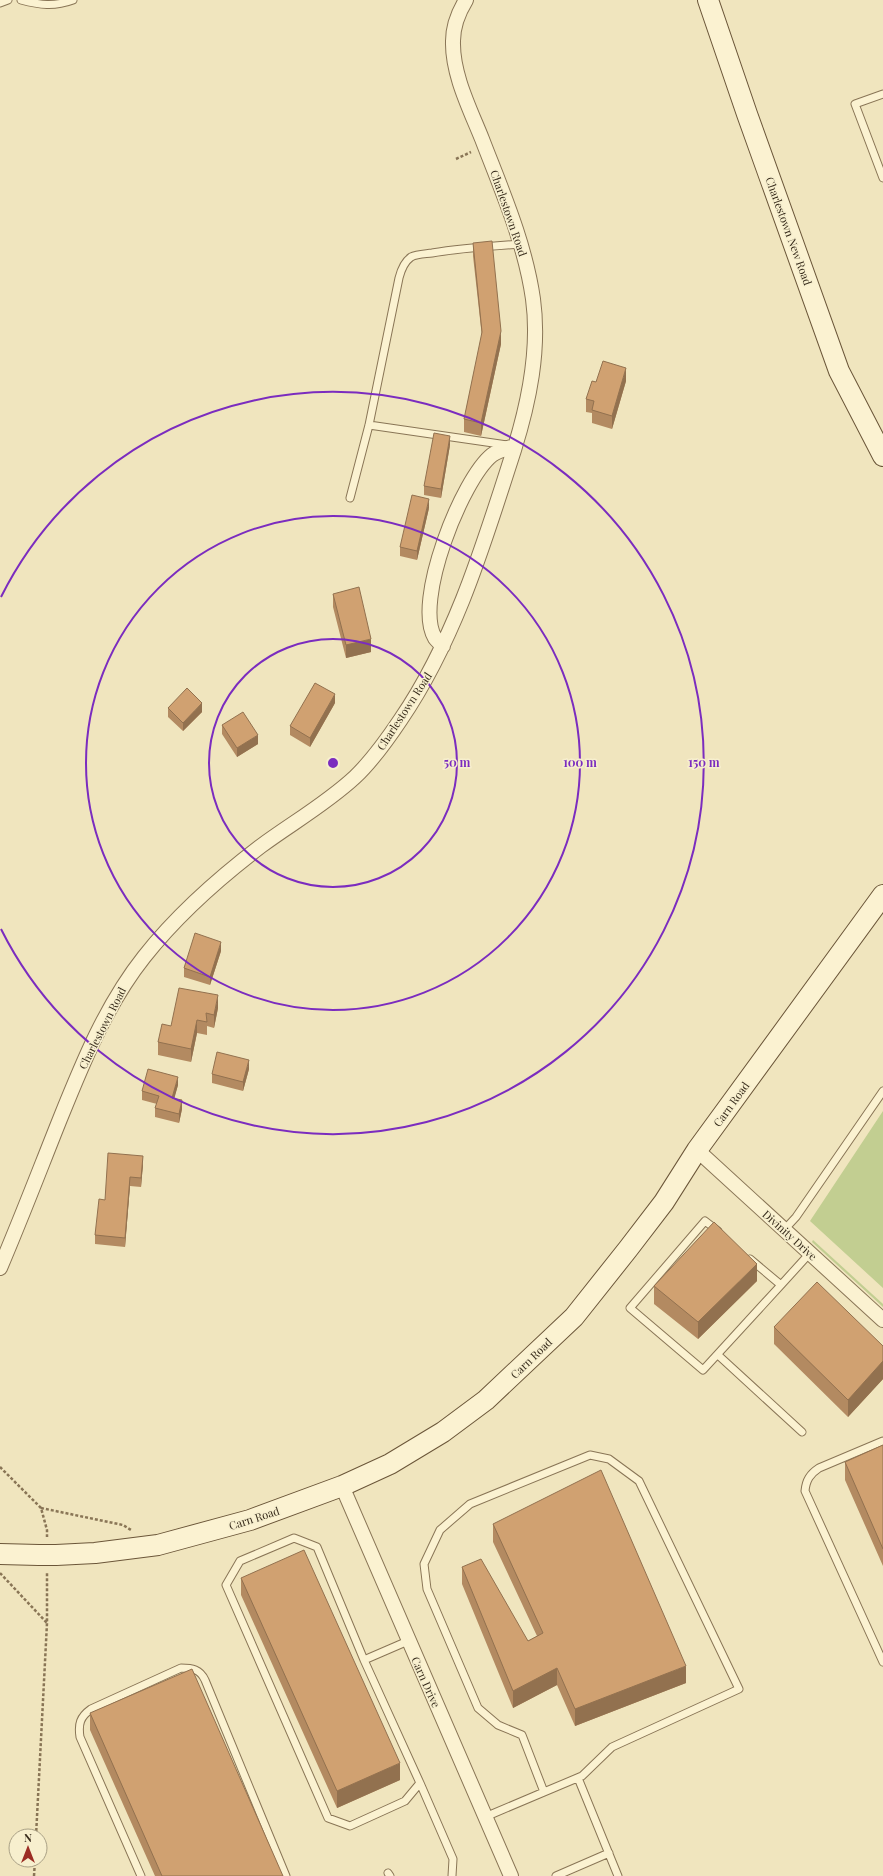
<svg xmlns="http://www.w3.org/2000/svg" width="883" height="1876" font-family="'Playfair Display',serif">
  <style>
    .green { fill: #c2ce91 }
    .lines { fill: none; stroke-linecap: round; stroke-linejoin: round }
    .service-casing { stroke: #897556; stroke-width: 9 }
    .minor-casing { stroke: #897556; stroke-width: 16 }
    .secondary-casing { stroke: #6b5639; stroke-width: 22 }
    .path { stroke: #897556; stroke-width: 2.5; stroke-dasharray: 3 2; stroke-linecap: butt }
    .service { stroke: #fbf2d1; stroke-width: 7 }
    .minor { stroke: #fbf2d1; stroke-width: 14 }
    .secondary { stroke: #fbf2d1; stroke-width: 20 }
    .secondary-bridge-casing { stroke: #6b5639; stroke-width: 22; stroke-linecap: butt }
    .secondary-bridge { stroke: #fbf2d1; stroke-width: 20 }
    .wall { fill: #b38a61 }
    .shaded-wall { fill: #92714f }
    .building { fill: #d0a171; stroke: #92714f }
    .ring { fill: none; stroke: #7b2cbf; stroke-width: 2 }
    .labels { text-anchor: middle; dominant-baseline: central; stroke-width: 3; stroke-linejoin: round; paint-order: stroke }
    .street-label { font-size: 11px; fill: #372b1b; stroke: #f7efce }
    .centre { fill: #7b2cbf; stroke: #f7efce; stroke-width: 2 }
    .ring-label { font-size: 12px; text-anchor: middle; font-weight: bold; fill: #7b2cbf; stroke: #f7efce; stroke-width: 3; stroke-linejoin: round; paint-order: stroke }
  </style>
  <rect width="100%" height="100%" fill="#f0e5be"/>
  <path class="green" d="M883,1111V1288L810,1221Z
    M813,1240L883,1304V1307L812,1242Z"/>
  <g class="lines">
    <g class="service-casing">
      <path id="service" d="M21,0C40,5 54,7 73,0
        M0,3L8,0
        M883,94L855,104L883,178
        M369,425L507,445
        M350,498L369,425L399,278C401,270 404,262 411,257C417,254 425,254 432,253C461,248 491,246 521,244
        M784,1230L796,1217L883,1091
        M718,1231L705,1221L630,1308L703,1370L781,1285
        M750,1259L781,1285L810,1253
        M718,1355L802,1432
        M883,1441L819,1468C810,1474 806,1480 805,1491L883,1662
        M364,1660L420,1783L405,1801L350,1826L328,1818L226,1585L240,1561L294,1538L317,1547L364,1660L408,1641
        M578,1778L618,1876
        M420,1783L453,1859L452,1876
        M485,1817L544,1792L522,1735L498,1725L478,1708L427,1589L424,1564L440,1530L470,1504L590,1455L609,1459L639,1481L739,1689L612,1747L582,1776L544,1792
        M388,1873L390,1876
        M141,1876L80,1737C78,1724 80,1717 91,1709L181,1668C192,1668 200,1669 205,1680L286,1876
        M556,1876L609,1853"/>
    </g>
    <g class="minor-casing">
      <path id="minor" d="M443,646C441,644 437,641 435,638C413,602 462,479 492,455C499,450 507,448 515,446
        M697,1150L883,1320
        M0,1268C21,1219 40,1169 60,1119C83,1062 106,1005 144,957C177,915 219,878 261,846C292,823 326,804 355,777C373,760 387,740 401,719C456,638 484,543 514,450C529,402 540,350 533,299C525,243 502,191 482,139C470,109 452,74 453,41C453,26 458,13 466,0
        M342,1486L511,1876"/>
    </g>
    <g class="secondary-casing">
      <path id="secondary" d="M708,0L747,114L839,371L883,456
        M0,1554L39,1555
        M56,1555L95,1553L158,1545L250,1520L342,1486L390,1464L443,1432L486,1400L574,1317L628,1249L664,1202L697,1150L883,895"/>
    </g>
    <path class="path" d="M456,159L471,152
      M0,1467L41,1508L47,1530V1537
      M41,1508L123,1525L131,1530
      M0,1573L47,1623
      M36,1836L47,1623V1572
      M34,1876L35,1860"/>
    <use href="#service" class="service"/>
    <use href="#minor" class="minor"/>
    <use href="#secondary" class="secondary"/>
    <g class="secondary-bridge-casing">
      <path id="secondary-bridge" d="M39,1555H56"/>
    </g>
    <use href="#secondary-bridge" class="secondary-bridge"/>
  </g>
  <path class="wall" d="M473,243L501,344L481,436L464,432V419L482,337L473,256Z
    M626,381L612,429L592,423V413L586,412V399L596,382Z
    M450,445L441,498L424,495V486Z
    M429,508L417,560L400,556V547Z
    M333,594L371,652L346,658L333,607Z
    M335,703L310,747L290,735V726Z
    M168,708L202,712L183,731L168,717Z
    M222,725L258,744L237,757L222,734Z
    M221,951L210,985L184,977V968Z
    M218,1008L214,1028L207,1026V1035L197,1033L191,1062L158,1055V1042L171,1026Z
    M249,1069L243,1091L212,1083V1074Z
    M178,1085L174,1098L182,1109L179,1123L155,1117V1108L157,1104L142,1100V1091Z
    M143,1164L141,1187L130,1186L125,1247L95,1244V1235L105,1200Z
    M757,1281L698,1339L654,1304V1286Z
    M774,1327L883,1346V1379L848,1417L774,1344Z
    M883,1445V1566L845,1480V1462Z
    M493,1524L686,1683L575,1726L557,1685L513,1708L462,1584V1567L528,1641L537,1636L493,1542Z
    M241,1578L400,1780L337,1808L241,1595Z
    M90,1713L283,1876H155L90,1730Z"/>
  <path class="shaded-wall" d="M501,331V344L481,436V423Z
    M626,368V381L612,429V416Z
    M450,436V445L441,498V489Z
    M429,499V508L417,560V551Z
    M371,639V652L346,658V645Z
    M335,694V703L310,747V738Z
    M202,703V712L183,731V723Z
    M258,735V744L237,757V748Z
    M221,942V951L210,985V977Z
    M218,995V1008L214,1028V1015Z
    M197,1020V1033L191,1062V1049Z
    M249,1060V1069L243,1091V1082Z
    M178,1077V1085L172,1107V1098Z
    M182,1100V1109L179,1123V1114Z
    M143,1156V1164L141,1187V1178Z
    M130,1177V1186L125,1247V1238Z
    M757,1264V1281L698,1339V1322Z
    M883,1361V1379L848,1417V1400Z
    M686,1666V1683L575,1726V1709Z
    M557,1668V1685L513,1708V1691Z
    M400,1763V1780L337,1808V1791Z"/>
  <path class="building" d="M492,241L501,331L481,423L464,419L482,332L473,243Z
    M603,361L626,368L612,416L592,410L594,401L586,399L592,381L596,382Z
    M434,433L450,436L441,489L424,486Z
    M412,495L429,499L417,551L400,547Z
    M359,587L371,639L346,645L333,594Z
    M315,683L335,694L310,738L290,726Z
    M187,688L202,703L183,723L168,708Z
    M243,712L258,735L237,748L222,725Z
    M195,933L221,942L210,977L184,968Z
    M179,988L218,995L214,1015L206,1013L207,1022L197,1020L191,1049L158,1042L162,1024L171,1026Z
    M217,1052L249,1060L243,1082L212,1074Z
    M148,1069L178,1077L172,1098L182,1100L179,1114L155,1108L159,1096L142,1091Z
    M108,1153L143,1156L141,1178L130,1177L125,1238L95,1235L99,1199L105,1200Z
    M714,1222L757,1264L698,1322L654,1286Z
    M817,1282L883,1346V1361L848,1400L774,1327Z
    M883,1445V1549L845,1462Z
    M601,1470L686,1666L575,1709L557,1668L513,1691L462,1567L481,1559L528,1641L543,1633L493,1524Z
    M304,1550L400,1763L337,1791L241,1578Z
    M192,1669L283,1876H162L90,1713Z"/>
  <g class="ring">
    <circle cx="333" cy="763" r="124"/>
    <circle cx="333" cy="763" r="247"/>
    <path d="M1 597A371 371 0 1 1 1 929"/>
  </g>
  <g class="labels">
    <g class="street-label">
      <text transform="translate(509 213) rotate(71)">Charlestown Road</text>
      <text transform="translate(789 231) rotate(70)">Charlestown New Road</text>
      <text transform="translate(404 711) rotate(-57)">Charlestown Road</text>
      <text transform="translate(102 1028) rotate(-63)">Charlestown Road</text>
      <text transform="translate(731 1104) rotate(-54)">Carn Road</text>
      <text transform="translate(790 1235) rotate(42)">Divinity Drive</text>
      <text transform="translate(531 1358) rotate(-44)">Carn Road</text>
      <text transform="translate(254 1518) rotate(-18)">Carn Road</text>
      <text transform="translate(426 1682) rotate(66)">Carn Drive</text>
    </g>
  </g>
  <circle cx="333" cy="763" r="6" class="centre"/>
  <g class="ring-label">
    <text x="457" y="767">50 m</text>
    <text x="580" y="767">100 m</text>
    <text x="704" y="767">150 m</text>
  </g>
  <g transform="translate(28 1848)"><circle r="19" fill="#f7efce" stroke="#aaa186"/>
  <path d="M0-3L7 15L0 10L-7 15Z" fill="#9b2c23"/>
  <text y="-6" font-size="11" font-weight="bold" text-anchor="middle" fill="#372b1b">N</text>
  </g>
</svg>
